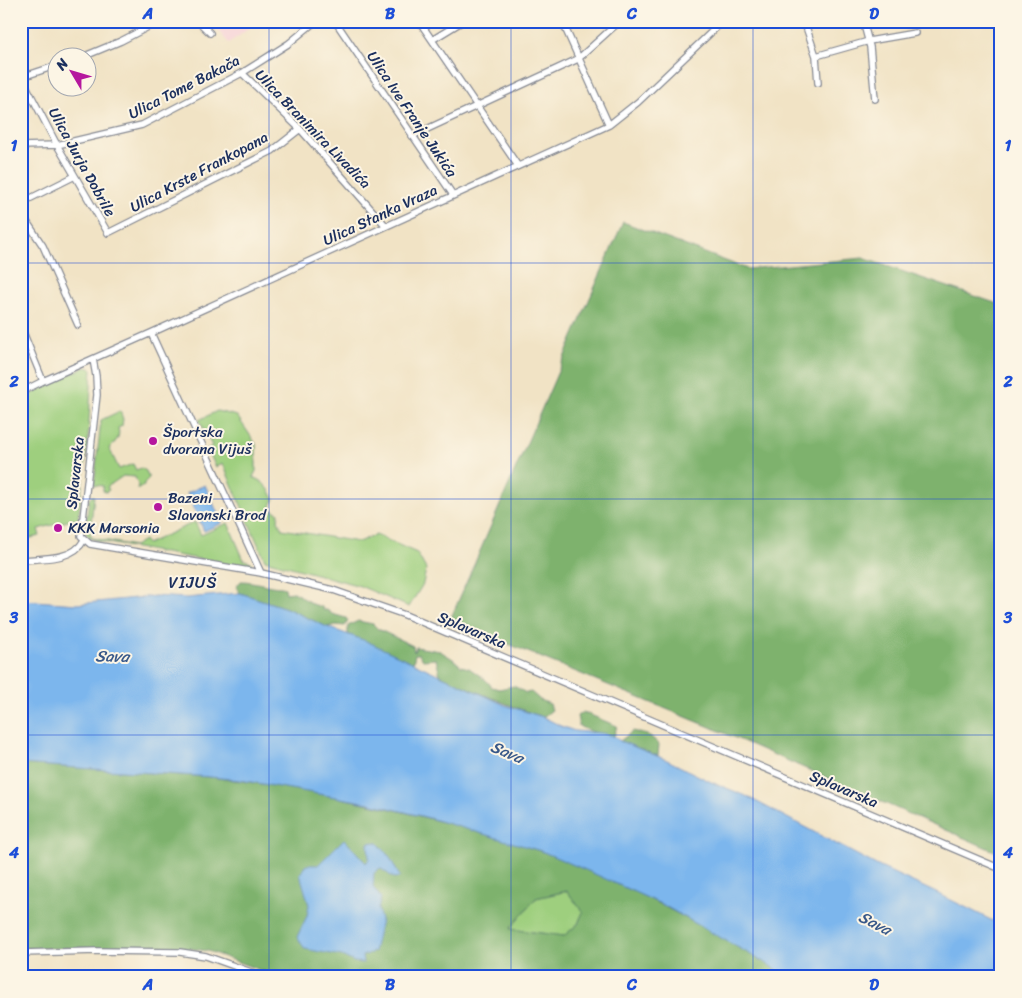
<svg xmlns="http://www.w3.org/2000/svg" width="1022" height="998" font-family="Sriracha,sans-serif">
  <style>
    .built { fill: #f6cfd6 }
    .green { fill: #9ecf7e; stroke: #5c7f6e }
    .forest { fill: #7eb26d; stroke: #4c7066; fill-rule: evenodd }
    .water { fill: #7bb6ed; stroke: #4b72a6 }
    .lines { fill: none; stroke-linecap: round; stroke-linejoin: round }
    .minor-casing { stroke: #868992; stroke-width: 8 }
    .minor { stroke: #fff; stroke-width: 5.5 }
    .grid { fill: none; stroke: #1d4ed8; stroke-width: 1; stroke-opacity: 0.55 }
    .poi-dot { fill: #b5179e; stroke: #fcf5e5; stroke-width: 2 }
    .labels { text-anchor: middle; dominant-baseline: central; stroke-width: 4; stroke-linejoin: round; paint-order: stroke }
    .street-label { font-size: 15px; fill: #1b2f5e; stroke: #fcf5e5 }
    .poi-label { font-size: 15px; fill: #1b2f5e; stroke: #fcf5e5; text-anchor: start }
    .neighbourhood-label { font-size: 16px; letter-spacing: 1px; fill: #1b2f5e; stroke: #fcf5e5 }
    .water-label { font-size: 16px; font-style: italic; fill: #385889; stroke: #fcf5e5 }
    .neatline { fill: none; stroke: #1d4ed8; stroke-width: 2 }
    .grid-label { font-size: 16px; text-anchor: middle; font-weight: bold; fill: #1d4ed8 }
  </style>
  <rect width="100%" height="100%" fill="#fcf5e5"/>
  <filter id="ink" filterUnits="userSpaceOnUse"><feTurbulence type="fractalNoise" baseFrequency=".02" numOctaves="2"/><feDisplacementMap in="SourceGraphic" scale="10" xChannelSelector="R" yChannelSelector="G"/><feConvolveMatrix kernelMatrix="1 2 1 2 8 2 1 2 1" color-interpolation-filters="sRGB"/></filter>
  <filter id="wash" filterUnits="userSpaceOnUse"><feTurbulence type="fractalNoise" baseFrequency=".0096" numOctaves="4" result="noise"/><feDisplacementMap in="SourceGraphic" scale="20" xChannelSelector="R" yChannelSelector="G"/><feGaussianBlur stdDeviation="1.12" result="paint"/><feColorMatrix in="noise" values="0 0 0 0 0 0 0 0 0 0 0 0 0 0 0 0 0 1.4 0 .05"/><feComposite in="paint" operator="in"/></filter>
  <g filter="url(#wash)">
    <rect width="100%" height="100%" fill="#f1e3c5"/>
    <path class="built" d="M209,21H259L229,43Z"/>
    <path class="green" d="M86,367L92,369L88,439L77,527L75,519L38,529L40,536L21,540V400L59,379Z
      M120,411L123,419L122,426L118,428C121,437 115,443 109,448L119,469L133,464L136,470L141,468L146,471L149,478L144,483V486L137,489L138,484L135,477L123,476L107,487L109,490L106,492L103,491V486L94,485L101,420Z
      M217,411L237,416L256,444V471L253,477C264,482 269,488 274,499L271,506L274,511L279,513L278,520L282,529L358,542L376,535L417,553L426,569L423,584L409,607L360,586L265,560L223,464L216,467L207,449L212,446L199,420Z
      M92,496H94L90,531L91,536L93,538L134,546L144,540L147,544L195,522L201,535L228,523L244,560L251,562L252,565L249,568L98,541L90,538L85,532L89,500Z
      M567,891L583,912L578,924L564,936L510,929L536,898Z"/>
    <path class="forest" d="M623,222L747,269L863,258L1001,305V854L715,729L450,620Z
      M241,581C255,581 268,587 282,587L285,588L286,593L294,592L312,604L322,607L323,610H327L332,614L346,618L348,621L345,626L336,625L327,627L286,608L240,593L236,587Z
      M358,621L373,624L378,629L413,646L414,652L416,647L440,651L453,659L461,666L469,668L486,680L492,687L499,689L514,686L526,693L531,692L540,700L550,704L552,710L543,717C507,705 474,691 440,675L436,659L423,660L419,654H415L413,663L348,634V626Z
      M583,712L617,726L614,736C601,733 590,733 579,726L577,716Z
      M633,731L650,736L659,744L658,756L620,741Z
      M21,764L210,777C296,787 378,804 461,827C488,835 515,842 541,851C628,883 709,930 790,977H279L208,951L193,949L111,947L21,949ZM567,891L583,912L578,924L564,936L510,929L536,898Z"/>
    <path class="water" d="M205,485L222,523L204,531L187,493Z
      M240,593L286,608L327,627L366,641L505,705L543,717L563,727L575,731L601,733L614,736L620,741L667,760L711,782L744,795L878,866L945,897L1001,925V977H790L663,905L588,871L541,851L429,818L369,803L240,780L210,777L21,764V600L77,604L155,596L186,598Z
      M344,839L366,863L369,859L368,843L377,842L389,856L400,877L394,878L380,868L374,873L373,887L381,898L378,909L381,920L374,952L362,956L363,963L354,962L342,956L305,949L297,937L307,916L309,905L300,874L306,865H318Z"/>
  </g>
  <g filter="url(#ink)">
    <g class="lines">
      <g class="minor-casing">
        <path id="minor" d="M198,21L210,33
          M335,21L453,195
          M419,21L518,166
          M562,21L609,125
          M804,21L816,56L818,83
          M863,21L870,47L875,99
          M432,40L463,21
          M816,56L869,41L915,33
          M80,58L121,41L150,26
          M242,73L300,129L386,226
          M21,76L57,145L108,233L272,151L300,129
          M22,77L58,65
          M412,136L578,59L620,21
          M21,146L57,145L142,125L242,73L288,44L316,21
          M21,203L75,176
          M21,213L43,246L78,325
          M21,327L43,381
          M151,333L261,573
          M93,359L96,376L97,395L81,536L90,544L261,573L333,590L405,615L1001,869
          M21,392L43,381L151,333L609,125L638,102L723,21
          M21,560C42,558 73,561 84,540
          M21,953L98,951L180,952L206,956L265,977"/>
      </g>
      <use href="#minor" class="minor"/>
    </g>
  </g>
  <path class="grid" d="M269,21V977M511,21V977M753,21V977M21,263H1001M21,499H1001M21,735H1001"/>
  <g class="poi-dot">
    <circle cx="153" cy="441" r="5"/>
    <circle cx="158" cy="507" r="5"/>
    <circle cx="58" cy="528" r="5"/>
  </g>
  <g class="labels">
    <g class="street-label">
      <text transform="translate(184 87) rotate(-27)">Ulica Tome Bakača</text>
      <text transform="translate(412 114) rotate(56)">Ulica Ive Franje Jukića</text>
      <text transform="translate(313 129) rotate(46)">Ulica Branimira Livadića</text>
      <text transform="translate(82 162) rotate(61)">Ulica Jurja Dobrile</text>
      <text transform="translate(199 172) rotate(-28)">Ulica Krste Frankopana</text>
      <text transform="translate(380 215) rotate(-25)">Ulica Stanka Vraza</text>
      <text transform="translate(75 473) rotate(-84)">Splavarska</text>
      <text transform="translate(472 630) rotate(23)">Splavarska</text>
      <text transform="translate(844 789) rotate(23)">Splavarska</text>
    </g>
    <g class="poi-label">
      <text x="163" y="432">Športska<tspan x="163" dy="17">dvorana Vijuš</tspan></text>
      <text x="168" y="498">Bazeni<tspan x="168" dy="17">Slavonski Brod</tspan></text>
      <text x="68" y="528">KKK Marsonia</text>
    </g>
    <g class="neighbourhood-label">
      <text x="193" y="582">VIJUŠ</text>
    </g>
    <g class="water-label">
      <text transform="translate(112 656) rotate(1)">Sava</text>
      <text transform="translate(507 752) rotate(23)">Sava</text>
      <text transform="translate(875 923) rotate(27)">Sava</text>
    </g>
  </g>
  <rect width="1022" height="998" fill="none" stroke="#fcf5e5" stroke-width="55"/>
  <g transform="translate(72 72) rotate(308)"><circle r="24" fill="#fcf5e5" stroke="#a2a6af"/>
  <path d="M0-4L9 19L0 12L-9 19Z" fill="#b5179e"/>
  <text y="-8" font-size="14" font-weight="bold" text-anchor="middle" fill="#1b2f5e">N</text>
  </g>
  <rect x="28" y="28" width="966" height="942" class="neatline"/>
  <g class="grid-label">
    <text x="148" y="19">A</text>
    <text x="390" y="19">B</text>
    <text x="632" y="19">C</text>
    <text x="874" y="19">D</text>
    <text x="14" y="151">1</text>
    <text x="1008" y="151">1</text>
    <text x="14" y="387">2</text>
    <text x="1008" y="387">2</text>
    <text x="14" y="623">3</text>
    <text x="1008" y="623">3</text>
    <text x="14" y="858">4</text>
    <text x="1008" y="858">4</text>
    <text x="148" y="990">A</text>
    <text x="390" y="990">B</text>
    <text x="632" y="990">C</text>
    <text x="874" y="990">D</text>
  </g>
</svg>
